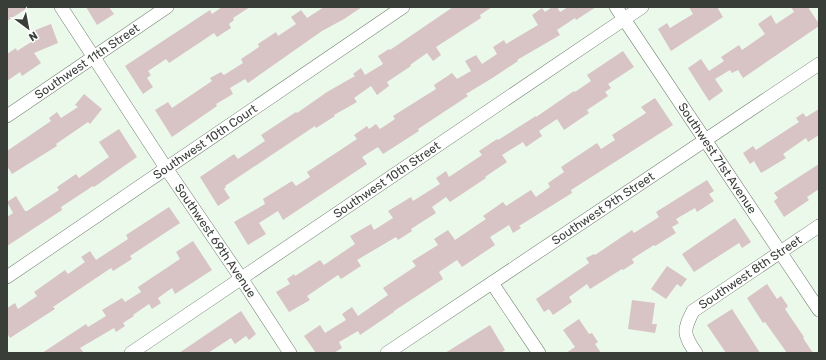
<svg xmlns="http://www.w3.org/2000/svg" width="826" height="360" font-family="Rubik,sans-serif">
  <style>
    .building { fill: #d8c3c5 }
    .lines { fill: none; stroke-linecap: round; stroke-linejoin: round }
    .minor-casing { stroke: #748174; stroke-width: 14 }
    .minor { stroke: #fff; stroke-width: 13 }
    .labels { text-anchor: middle; dominant-baseline: central; stroke-width: 3; stroke-linejoin: round; paint-order: stroke }
    .street-label { font-size: 12px; fill: #393e39; stroke: #fff }
  </style>
  <rect width="100%" height="100%" fill="#ebf9eb"/>
  <path class="building" d="M7,7H29L7,21Z
    M86,7H109L114,14L97,25Z
    M222,7H250L233,18L234,20L229,24L231,28L217,37L214,33L169,63L166,59L148,71L151,75L147,78L153,87L143,94L125,66L210,10L212,14Z
    M324,7H362L344,19L322,31L248,83L245,79L230,88L233,94L216,104L217,106L172,137L155,110L168,102L172,108L212,81L210,78L221,72L224,75L243,63L241,59L259,47L258,44L276,32L278,36L296,24L291,17L301,10L307,18Z
    M453,7H492L480,15L481,18L436,47L441,55L433,61L427,53L410,65L411,66L387,82L389,86L377,95L371,86L354,98L357,102L334,115L335,116L316,128L315,126L225,186L226,187L224,189L230,198L218,206L200,177L234,154L238,159L265,141L261,135L296,112L297,113L327,92L355,76L353,74L361,68L365,75L383,64L378,56L389,49L390,50Z
    M552,7H557L560,12L568,7H596L576,20L575,18L557,30L560,35L517,60L518,61L494,77L466,94L468,96L418,129L419,131L383,154L378,147L362,157L367,164L283,220L278,211L259,223L266,234L248,245L234,222L265,204L263,199L292,181L296,186L310,177L307,172L357,139L354,135L367,126L369,129L376,124L380,129L395,119L393,116L436,89L434,85L452,73L457,79L471,71L465,61L476,55L482,64L497,54L493,47L504,40L506,44L538,25L532,15L542,8L545,12Z
    M689,7H717L723,17L671,51L658,29L667,23L670,28L693,14Z
    M791,7H808L819,24V26L743,78L738,70L732,73L730,70L715,79L723,91L709,101L688,68L701,59L709,71L724,61L721,57L739,45L742,50L765,34L758,24L771,15L776,24L794,12Z
    M51,24L58,43L34,53L41,63L22,76L20,72L7,81V54L16,48L17,51L36,39L33,31Z
    M623,51L634,67L608,84L611,88L605,92L608,96L587,110L589,113L564,130L557,119L539,131L542,136L526,147L523,142L502,155L507,162L485,177L486,178L450,202L446,197L432,207L436,213L411,229L412,231L398,240L396,237L357,260L361,266L341,279L338,275L307,296L310,300L289,312L276,292L290,284L287,279L294,274L295,276L320,260L324,265L355,244L350,236L371,224L374,230L393,218L388,211L411,197L413,201L440,184L436,178L446,171L449,177L482,155L479,151L497,139L498,140L536,116V117L574,91L575,92L591,81L587,75Z
    M84,94L102,109L90,124L88,122L56,144L57,146L12,174L7,166V151L51,121L49,118L57,112L61,118L78,107L75,105Z
    M655,98L673,125L571,190L572,193L519,226L521,228L513,233L509,225L490,237L495,245L462,267L457,260L439,272L443,279L394,311V312L360,335L358,331L339,342L342,348L334,353H316L304,336L320,325L325,333L346,320L342,314L352,307L358,316L388,295L383,288L416,266L412,261L438,245L434,239L448,230L455,240L486,219L483,216L503,202L506,206L531,190L536,197L550,187L548,183L564,172L561,167L597,143L601,149L615,140L612,135L646,113L641,107Z
    M819,109V135L808,142L806,138L783,154L786,158L761,173L754,161L750,164L743,153L753,146L756,150L799,122L796,118L803,113L806,117Z
    M119,129L137,157L94,187L93,186L61,207L62,210L7,246V217L13,213L7,202L16,196L25,211H27L59,190L57,187L76,174L79,178L109,157L99,142Z
    M819,164V189L807,197L809,200L784,217L774,201L778,198L774,193Z
    M707,180L714,191L709,194L714,201L697,212L695,208L676,219L679,223L672,227L676,233L655,246L654,245L632,259L634,263L623,270L622,269L590,289L587,284L569,297L572,302L553,315L549,309L544,312L536,299L589,263L586,258L594,254L595,255L632,230L634,233L659,217L656,212Z
    M169,207L180,223L130,256L132,259L113,271L111,268L53,307L55,309L10,338L7,333V308L15,303L18,309L37,296L34,292L65,270L68,274L85,262L81,257L90,251L96,260L128,239L126,235Z
    M735,218L751,242L742,248L739,243L694,272L682,254Z
    M193,241L212,270L175,294L172,288L158,298L161,303L152,309L149,304L133,315L134,316L123,323L125,326L116,332L114,328L80,348L84,353H42L86,324L88,327L106,316L102,310L122,298L125,302L141,292L138,287L180,259L176,252Z
    M667,266L687,279L681,287L677,284L666,299L651,289Z
    M767,284L777,299L781,296L788,306L785,309L804,337L803,338L813,353H787L765,322L763,323L747,298Z
    M632,300L655,303L652,324H657L655,333L628,329Z
    M732,309L748,334L760,353H726L707,325Z
    M241,311L256,334L249,340L246,336L235,344L231,338L208,353H179Z
    M579,319L589,334L592,333L598,342L595,344L601,353H566L575,347L563,330Z
    M490,325L505,350L501,353H445Z"/>
  <g class="lines">
    <g class="minor-casing">
      <g id="minor">
        <path id="s1" d="M61,7L166,168L241,278L290,353"/>
        <path id="s2" d="M616,7L819,310"/>
        <path id="s3" d="M7,116L167,7"/>
        <path id="s4" d="M7,277L403,7"/>
        <path d="M492,283L539,353"/>
        <path id="s5" d="M131,353L642,7"/>
        <path id="s6" d="M387,353L819,64"/>
        <path id="s7" d="M696,353C683,334 683,331 693,311L819,226"/>
      </g>
    </g>
    <use href="#minor" class="minor"/>
  </g>
  <g class="labels">
    <g class="street-label">
      <text stroke="none"><textPath href="#s3" startOffset="97">Southwest 11th Street</textPath></text>
      <text stroke="none"><textPath href="#s4" startOffset="240">Southwest 10th Court</textPath></text>
      <text stroke="none"><textPath href="#s2" startOffset="182">Southwest 71st Avenue</textPath></text>
      <text stroke="none"><textPath href="#s5" startOffset="309">Southwest 10th Street</textPath></text>
      <text stroke="none"><textPath href="#s6" startOffset="260">Southwest 9th Street</textPath></text>
      <text stroke="none"><textPath href="#s1" startOffset="280">Southwest 69th Avenue</textPath></text>
      <text stroke="none"><textPath href="#s7" startOffset="115">Southwest 8th Street</textPath></text>
    </g>
  </g>
  <rect width="826" height="360" fill="none" stroke="#393e39" stroke-width="16"/>
  <g transform="translate(28 28) rotate(148)" stroke="#ffffff" stroke-width="3" paint-order="stroke">
  <path d="M0-3L7 15L0 10L-7 15Z" fill="#393e39"/>
  <text y="-6" font-size="11" font-weight="bold" text-anchor="middle" fill="#393e39">N</text>
  </g>
</svg>
